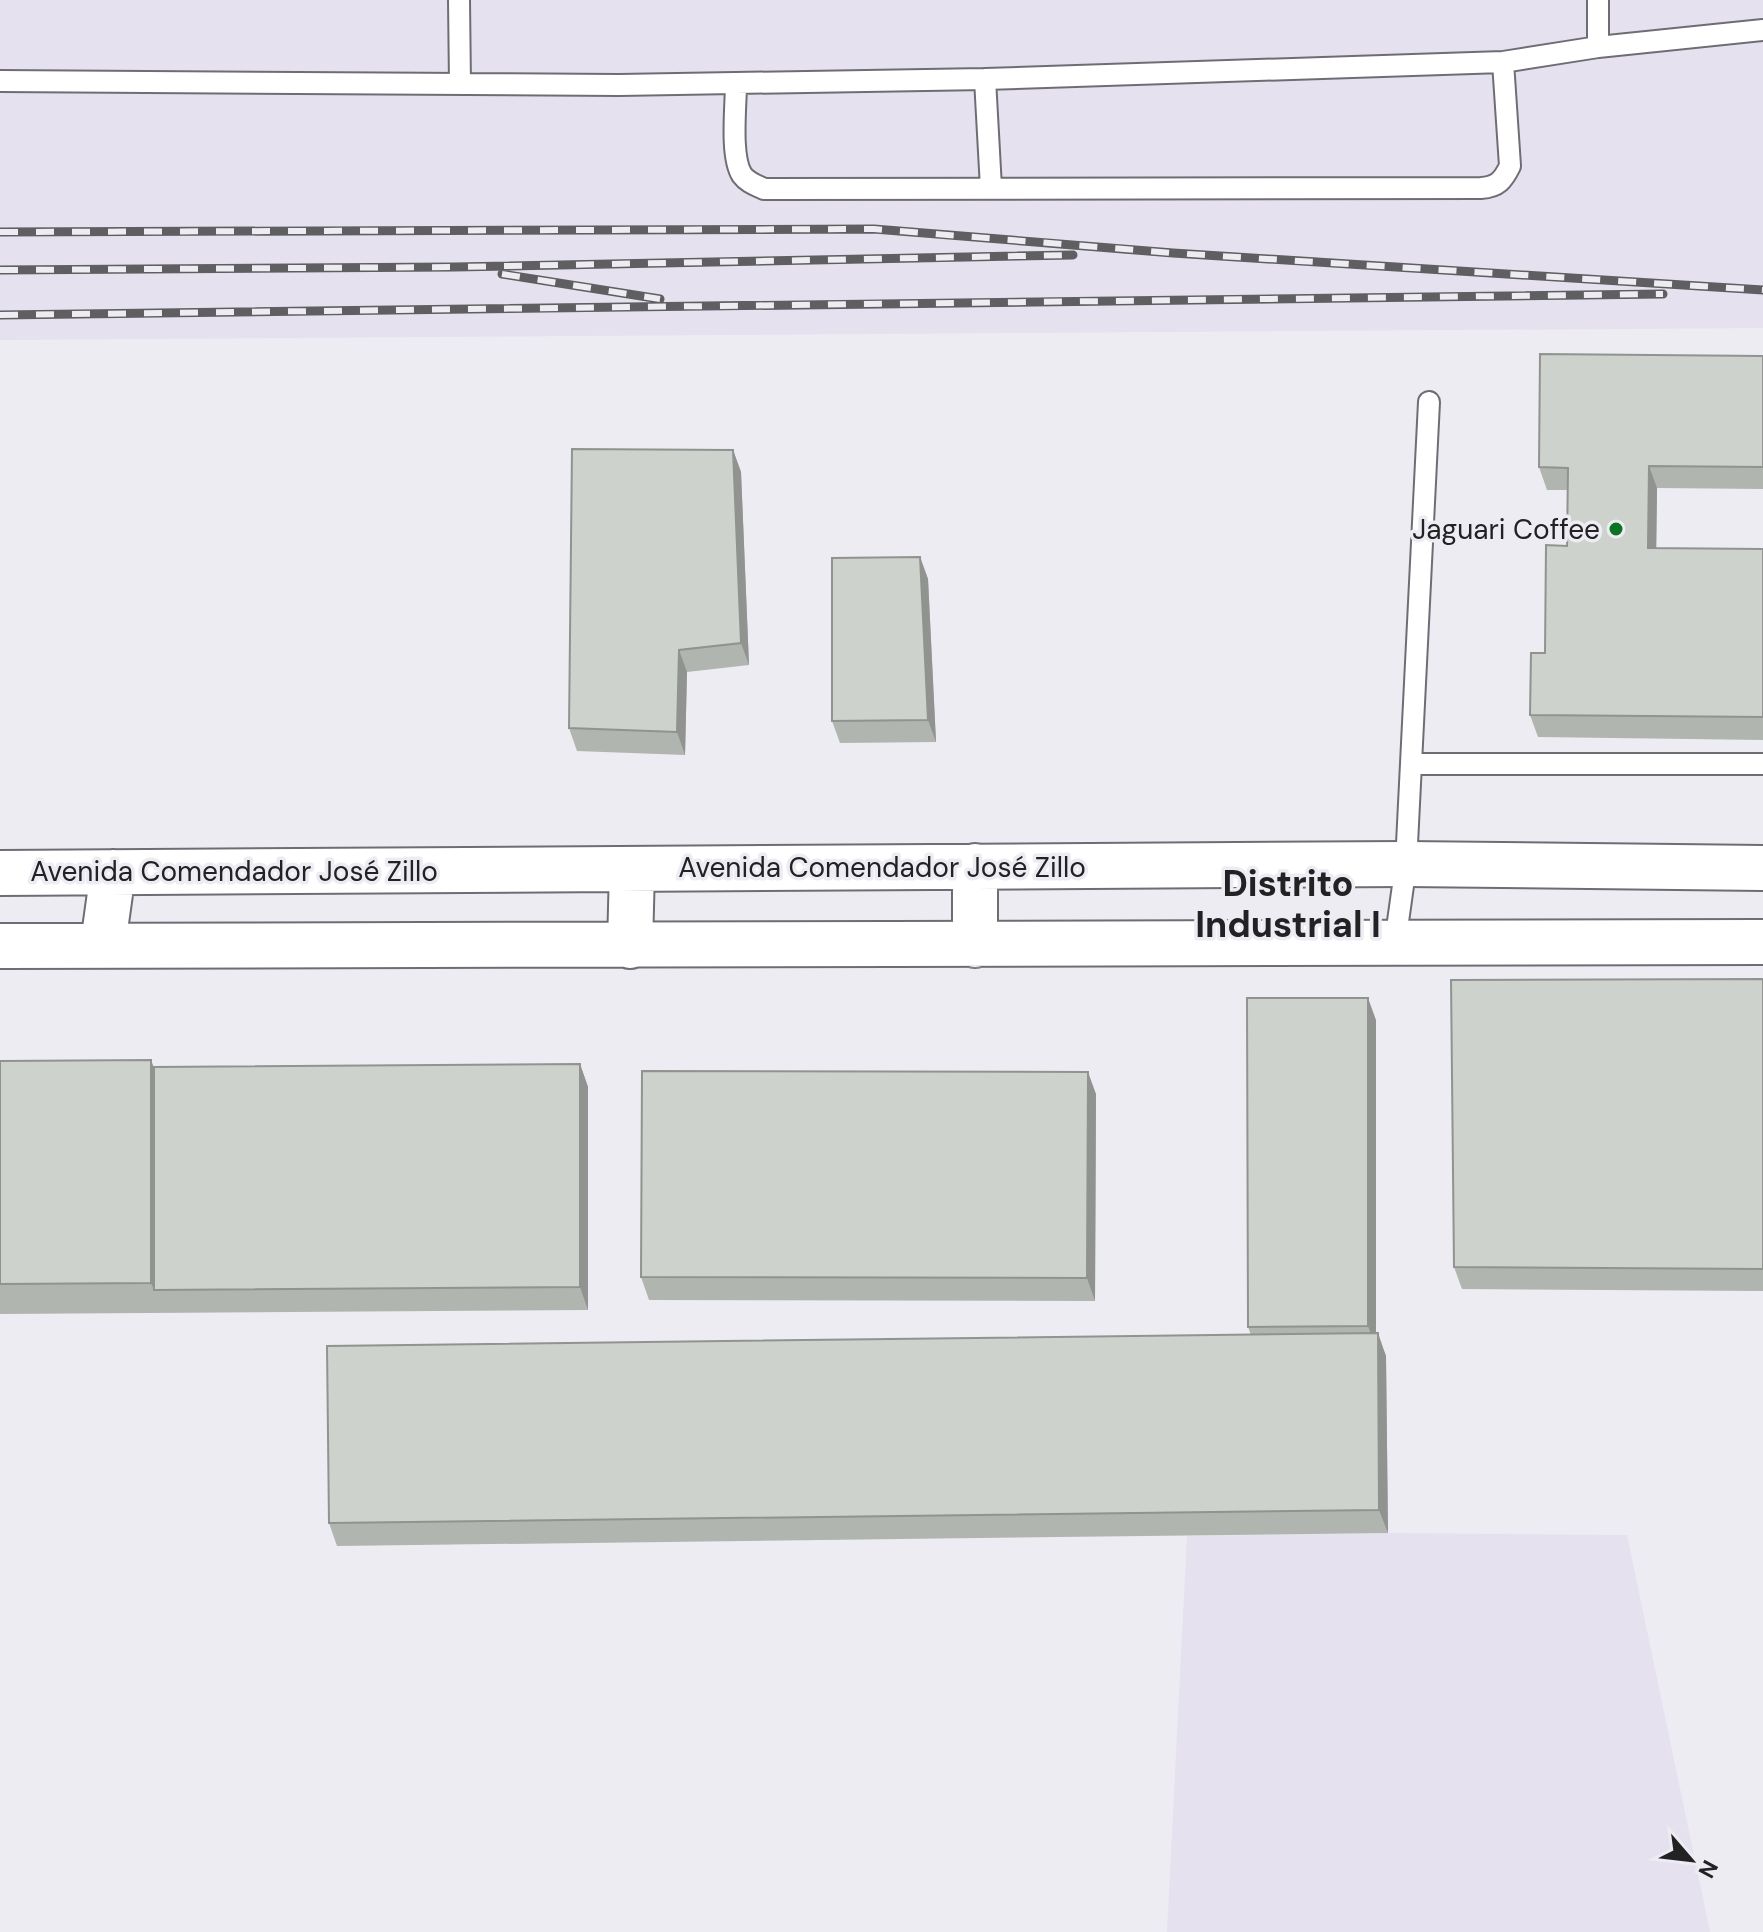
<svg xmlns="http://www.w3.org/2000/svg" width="1763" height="1932" font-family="'DM Sans',sans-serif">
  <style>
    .built { fill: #e5e1ef }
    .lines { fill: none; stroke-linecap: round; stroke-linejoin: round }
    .service-casing { stroke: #6f6d73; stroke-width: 24 }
    .tertiary-casing { stroke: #6f6d73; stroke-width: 48 }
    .service { stroke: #fff; stroke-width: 20 }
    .tertiary { stroke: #fff; stroke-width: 44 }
    .rail-casing { stroke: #5f5e61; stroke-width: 9 }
    .rail { stroke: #edecf2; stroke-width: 6; stroke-dasharray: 18; stroke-linecap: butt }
    .wall { fill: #b0b5b0 }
    .shaded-wall { fill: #909390 }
    .building { fill: #cdd2cd; stroke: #909390; stroke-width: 2 }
    .poi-dot { fill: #0c7325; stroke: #edecf2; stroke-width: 3 }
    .labels { text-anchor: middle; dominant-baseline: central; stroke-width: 7; stroke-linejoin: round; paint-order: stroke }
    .poi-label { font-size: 28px; fill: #222123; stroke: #edecf2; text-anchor: end }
    .street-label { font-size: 28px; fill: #222123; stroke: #edecf2 }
    .district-label { font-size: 36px; font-weight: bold; fill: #222123; stroke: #edecf2 }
  </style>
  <rect width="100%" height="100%" fill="#edecf2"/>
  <path class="built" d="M0,0H1763V328L0,340Z
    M1388,1533L1627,1535L1710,1932H1167L1187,1536Z"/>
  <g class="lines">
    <g class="service-casing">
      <path id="service" d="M459,0L460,84
        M1598,0V47
        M985,79L991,188
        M0,81L619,85L985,79L1503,62L1598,47L1763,30
        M736,83C736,106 730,156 742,175C748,183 756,185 764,189L1481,188C1498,187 1503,180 1510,166L1503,62
        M1411,764H1763
        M1395,943L1406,864L1429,402"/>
    </g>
    <g class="tertiary-casing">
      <path id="tertiary" d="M975,866V945
        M0,873L1406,864L1763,868
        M103,944L113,872
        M0,946L1763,942
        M630,946L632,869"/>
    </g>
    <use href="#service" class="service"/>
    <use href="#tertiary" class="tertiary"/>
    <g class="rail-casing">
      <path id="rail" d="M0,232L874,229L1173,253L1763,290
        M0,270L454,267L1073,255
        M502,274L660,299
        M0,315L1663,294"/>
    </g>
    <use href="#rail" class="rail"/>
  </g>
  <path class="wall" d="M1763,356V489L1657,488L1656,548L1763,549V740L1538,737L1530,715L1545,653L1567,546L1568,490H1547L1539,467Z
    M733,450L741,472L749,665L687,672L685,755L577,751L569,728Z
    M920,557L928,579L936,742L840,743L832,721Z
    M1763,979V1291L1462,1289L1454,1267Z
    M1376,1020V1333L1386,1356L1388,1533L337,1546L329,1523L1251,1335L1248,1327Z
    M0,1061L154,1067L580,1064L588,1087V1310L0,1314Z
    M1096,1094L1095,1301L649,1300L641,1277Z"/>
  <path class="shaded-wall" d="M733,450L741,472L749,665L741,643Z
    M1649,466L1657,488L1656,571L1648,548Z
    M920,557L928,579L936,742L928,720Z
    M679,650L687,672L685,755L677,732Z
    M1368,998L1376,1020V1348L1368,1326Z
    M151,1060L162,1089L154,1290L151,1283Z
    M580,1064L588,1087V1310L580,1287Z
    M1088,1072L1096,1094L1095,1301L1087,1278Z
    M1378,1333L1386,1356L1388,1533L1379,1510Z"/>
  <path class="building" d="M1540,354L1763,356V467L1649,466L1648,548L1763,549V717L1530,715L1531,653H1545L1546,545L1567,546L1568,468L1539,467Z
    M572,449L733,450L741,643L679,650L677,732L569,728Z
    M920,557L928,720L832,721V558Z
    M1763,979V1269L1454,1267L1451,980Z
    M1247,998H1368V1326L1248,1327Z
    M151,1060V1283L0,1284V1061Z
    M580,1064V1287L154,1290V1067Z
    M642,1071L1088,1072L1087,1278L641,1277Z
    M1378,1333L1379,1510L329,1523L327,1346Z"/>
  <circle class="poi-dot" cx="1616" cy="529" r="8"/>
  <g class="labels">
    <g class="poi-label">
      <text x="1600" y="529">Jaguari Coffee</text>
    </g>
    <g class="street-label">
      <text x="882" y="867">Avenida Comendador José Zillo</text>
      <text x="234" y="871">Avenida Comendador José Zillo</text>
    </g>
    <g class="district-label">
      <text x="1288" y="883">Distrito<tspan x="1288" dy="41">Industrial I</tspan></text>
    </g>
  </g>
  <g transform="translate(1691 1860) rotate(118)" stroke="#edecf2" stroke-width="6" paint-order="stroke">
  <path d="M0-6L14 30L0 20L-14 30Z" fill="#222123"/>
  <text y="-12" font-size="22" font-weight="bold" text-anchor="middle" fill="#222123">N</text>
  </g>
</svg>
